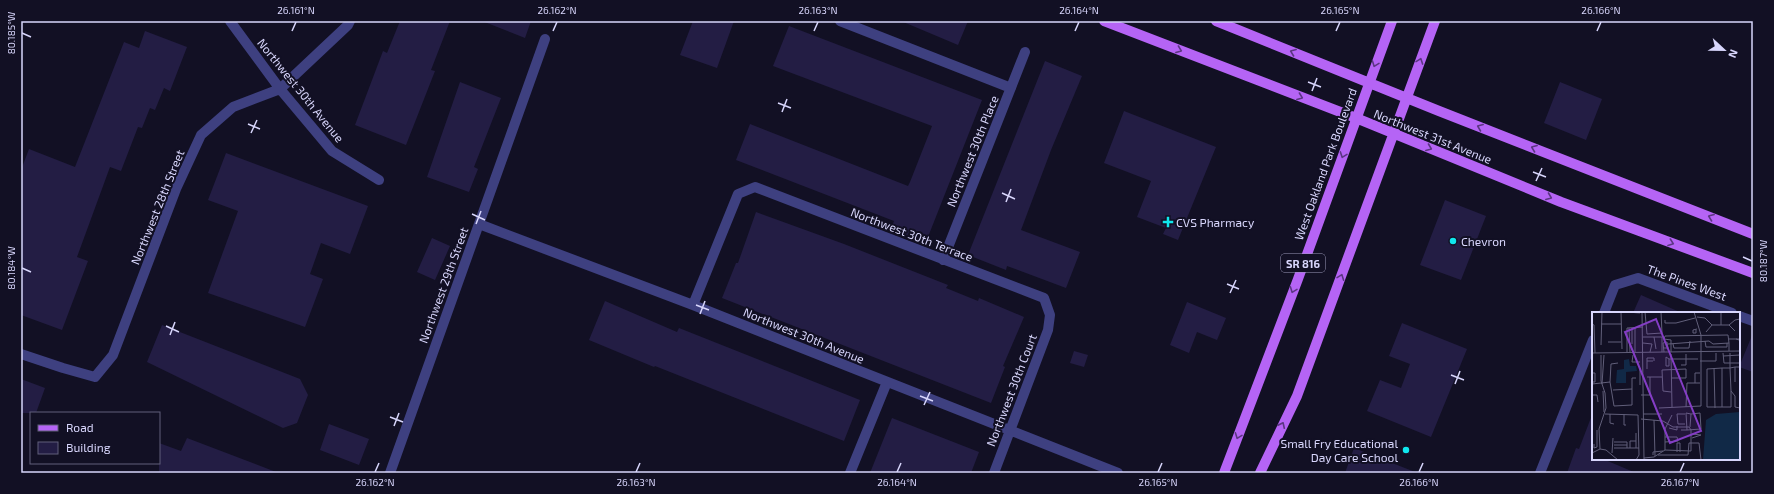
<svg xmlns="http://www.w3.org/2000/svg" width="1774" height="494" font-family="'Exo 2',sans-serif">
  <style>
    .building { fill: #231d44 }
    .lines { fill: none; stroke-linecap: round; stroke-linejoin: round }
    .minor { stroke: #3e4080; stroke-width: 10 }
    .primary { stroke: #b564f5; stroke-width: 10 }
    .oneway { stroke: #5b3682 }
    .ticks { fill: none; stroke: #d8d6fc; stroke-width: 1.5 }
    .poi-dot { fill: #10e7ee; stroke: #121024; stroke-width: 1.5 }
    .labels { text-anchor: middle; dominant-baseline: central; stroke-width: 4; stroke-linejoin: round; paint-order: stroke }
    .shield { fill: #121024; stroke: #9d9bbb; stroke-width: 1 }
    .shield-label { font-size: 11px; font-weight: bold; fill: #d8d6fc }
    .street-label { font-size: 12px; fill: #d8d6fc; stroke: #121024 }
    .poi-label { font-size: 12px; fill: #d8d6fc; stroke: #121024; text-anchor: start }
    .inset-road { fill: none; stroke: #615f7a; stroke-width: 1 }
    .view { fill: #843dc5; fill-opacity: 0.15; stroke: #843dc5; stroke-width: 2 }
    .inset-edge { fill: none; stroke: #d8d6fc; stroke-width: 2 }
    .neatline { fill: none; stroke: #d8d6fc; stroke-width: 1.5 }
    .ticks-label { font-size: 10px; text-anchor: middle; fill: #d8d6fc }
  </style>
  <rect width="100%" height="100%" fill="#121024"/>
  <path class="building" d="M400,21H450L431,70L435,71L406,145L355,125L383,51L387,53Z
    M482,21H531L525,38Z
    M693,21H734L717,68L680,55Z
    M901,21H968L958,45Z
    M789,26L982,100L926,242L891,229L894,221L736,160L750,124L908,186L910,182L932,126L773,66Z
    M145,31L187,47L170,91L164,88L155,110L150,108L142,128L138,127L121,171L110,167L77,257L88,261L62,330L21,315V170L29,149L75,167L124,42L139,48Z
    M1045,61L1082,76L1051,150L1021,230L1080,252L1066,288L1007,266L1006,270L968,255Z
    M460,82L501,98L474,167L478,169L469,192L427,177Z
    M1560,82L1602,99L1586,140L1544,123Z
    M1124,111L1216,147L1178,240L1163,234L1166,228L1137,217L1151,181L1104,163Z
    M226,153L368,206L350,254L321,243L310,274L323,279L305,327L208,293L238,211L208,200Z
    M1445,200L1486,216L1461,280L1420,265Z
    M756,212L844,244L948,285L946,288L978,301L979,298L1024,317L1003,366L1005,367L991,403L722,298L736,263H738Z
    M432,238L450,246L435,280L417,272Z
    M1641,295L1682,313H1633Z
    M605,301L677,332L679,328L860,400L844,441L655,366L654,367L589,340Z
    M1187,302L1226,318L1217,340L1197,332L1189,353L1170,345Z
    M1402,323L1467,349L1431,437L1367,411L1380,380L1401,388L1410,364L1389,356Z
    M162,325L300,379L308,395L297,423L283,428L147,362Z
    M1753,333V372L1739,367Z
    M1074,351L1088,355L1084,367L1070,363Z
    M21,379L45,388L36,413H21Z
    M1592,415L1593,459H1603L1636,473H1567L1576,448L1579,449Z
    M892,418L979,452L971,473H870Z
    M329,424L369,439L359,465L320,450Z
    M187,438L276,472V473H159V443L181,451Z
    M1354,448L1415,472V473H1345Z"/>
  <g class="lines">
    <path class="minor" d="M230,21L280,89L332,151L379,180
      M840,21L1011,88
      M479,224L693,305L1118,473
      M943,260L1025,52
      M693,305L738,194L755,187L1044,298L1050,315L1048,330L994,473
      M1604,313L1615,285L1638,278L1732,313
      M1739,316L1753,321
      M21,354L63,368L95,377L113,355L176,189L201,135L233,107L280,89L348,25L350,21
      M390,473L545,39
      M850,473L887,382
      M1540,473L1593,340"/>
    <path class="primary" d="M1104,21L1356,118L1561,202L1753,273
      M1216,21L1439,111L1753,234
      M1224,473L1298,279L1392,21
      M1260,473L1297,396L1435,21"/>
  </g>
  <defs><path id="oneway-chevron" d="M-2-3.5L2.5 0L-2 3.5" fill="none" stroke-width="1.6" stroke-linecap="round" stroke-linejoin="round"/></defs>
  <g class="oneway">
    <use href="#oneway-chevron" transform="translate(1179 50) rotate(21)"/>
    <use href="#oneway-chevron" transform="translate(1293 52) rotate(-159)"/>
    <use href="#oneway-chevron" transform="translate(1420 61) rotate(-70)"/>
    <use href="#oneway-chevron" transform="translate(1375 64) rotate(111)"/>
    <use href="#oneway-chevron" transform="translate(1300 97) rotate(21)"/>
    <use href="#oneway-chevron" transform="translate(1480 127) rotate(-158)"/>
    <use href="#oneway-chevron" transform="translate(1429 148) rotate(22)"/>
    <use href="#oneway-chevron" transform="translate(1534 148) rotate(-159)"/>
    <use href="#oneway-chevron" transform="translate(1343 155) rotate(110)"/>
    <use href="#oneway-chevron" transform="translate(1549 197) rotate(22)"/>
    <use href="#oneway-chevron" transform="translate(1711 217) rotate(-159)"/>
    <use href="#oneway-chevron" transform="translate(1671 243) rotate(20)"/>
    <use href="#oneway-chevron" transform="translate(1341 277) rotate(-69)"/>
    <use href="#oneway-chevron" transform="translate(1293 290) rotate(111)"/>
    <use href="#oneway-chevron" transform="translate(1282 425) rotate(-65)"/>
    <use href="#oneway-chevron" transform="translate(1238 436) rotate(111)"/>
  </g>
  <path class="ticks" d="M292,31L296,22M553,31L557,22M814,31L818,22M1075,31L1079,22M1336,31L1340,22M1597,31L1601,22M22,33L31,37M1308,82L1321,87M1312,91L1317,78M778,103L791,108M782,112L787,99M248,124L260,129M251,133L257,120M1533,172L1546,177M1536,181L1542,168M1002,193L1015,199M1006,202L1011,189M472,214L485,220M476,224L481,211M1743,257L1752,261M22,268L31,272M1227,284L1239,289M1230,293L1236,280M696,305L709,310M700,314L705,301M166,326L179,332M170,335L175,322M1451,375L1464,380M1455,384L1460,371M920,396L933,401M924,405L930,392M390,417L403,422M394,426L399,413M375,472L379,463M636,472L640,463M897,472L901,463M1158,472L1162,463M1419,472L1423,463M1680,472L1684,463"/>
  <g class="poi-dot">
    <path d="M1166 216h4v4h4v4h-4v4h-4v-4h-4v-4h4z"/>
    <circle cx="1453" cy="241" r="4"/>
    <circle cx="1406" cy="450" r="4"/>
  </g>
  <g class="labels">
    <rect class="shield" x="1281" y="254" width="44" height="18" rx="3"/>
    <g class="shield-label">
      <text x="1303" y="263">SR 816</text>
    </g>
    <g class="street-label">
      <text transform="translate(301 90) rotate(51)">Northwest 30th Avenue</text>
      <text transform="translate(1433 136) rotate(22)">Northwest 31st Avenue</text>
      <text transform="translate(972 151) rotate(-68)">Northwest 30th Place</text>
      <text transform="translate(1325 164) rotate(-70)">West Oakland Park Boulevard</text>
      <text transform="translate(157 207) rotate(-68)">Northwest 28th Street</text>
      <text transform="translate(912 234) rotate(21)">Northwest 30th Terrace</text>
      <text transform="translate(1687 282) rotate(20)">The Pines West</text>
      <text transform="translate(443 285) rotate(-70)">Northwest 29th Street</text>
      <text transform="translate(804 335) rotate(22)">Northwest 30th Avenue</text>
      <text transform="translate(1011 390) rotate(-69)">Northwest 30th Court</text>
    </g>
    <g class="poi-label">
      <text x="1176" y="222">CVS Pharmacy</text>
      <text x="1461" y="241">Chevron</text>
      <text x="1398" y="443" text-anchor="end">Small Fry Educational<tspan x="1398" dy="14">Day Care School</tspan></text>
    </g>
  </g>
  <g transform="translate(1592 312)">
    <rect width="148" height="148" fill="#121024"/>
    <path d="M37,47L38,54H44L45,59L34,60V71H24L25,58L32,57V48ZM148,100V148H111L114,108L124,102Z" fill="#112947"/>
    <path class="inset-road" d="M29,0L30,37M35,0L48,1M50,0L52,148M53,0L55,22L70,21L69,0M129,0V13M105,5L113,6L120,13M73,8V11H84L103,6M0,12L2,13L3,41M9,12H29M137,13L143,8L148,7M37,16L38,40M40,16V32M43,16V40M104,18V21H101V18L105,17M114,20L120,13H137L143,19M51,25H70V40M62,25L64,37M137,27H147V28L144,27M113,29L114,35H135V31M16,30H29M51,31L60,32L58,40M76,32L117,29L121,32L137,31V39M81,32L82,36H97L98,29M9,33L10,0M35,40V16L51,15M72,40L71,31L75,30L76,36H72M79,40V28L72,27L73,24L136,23L137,31M0,41L148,39M131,41L132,51H148M138,41V56L139,79V95H115V57L130,56H138L143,55H148M79,42L80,95M41,43L40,50H48M131,44L148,43M77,47L74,45V54H77V47H79M79,47H106M55,49V46H62V49M108,49H124V41M89,53H94V42M143,55V70M48,56V73M122,56L123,96M130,56V95M55,57V49H61M0,61H3V70H0M55,65H70M79,66H94V57L70,58L71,79L79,80M18,70L22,94L40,93V77L21,78M18,70L19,52L26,51M103,71V61H108M0,72L18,70M10,72L12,43M40,77V66H44M11,79L12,100M139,79L143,84V95L148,96M0,83H5L6,90M49,83H58V65M94,95L95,71H108M67,96L109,94V23L102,0M13,102L46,103L47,143L44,148M18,102V111L22,112M32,102V113H34M51,102H70M93,102H85L86,112H93M49,107L71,109L81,115H97L99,118V139L73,138L62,145L52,146M62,108L63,144M77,116L85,118V114M89,118H95L94,101L99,102L98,115M95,118L109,117L108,101L99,102M44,121V136M100,122L109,123L100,126M22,130H35V136M73,130L86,129L85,125H73M2,132V136L5,135V118M22,133H35M22,136H47M38,136V129H44M8,137L7,117L14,96L13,81L9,69V43M73,138V117L80,103M85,140V131H88V140M0,141L8,137L14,138L26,148M20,141L21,126M61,143V140L71,139M66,143H96L97,131H107L109,148"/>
    <path class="view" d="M64,7L109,119L78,131L33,20Z"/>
    <rect width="148" height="148" class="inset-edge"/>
  </g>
  <rect width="1774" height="494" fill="none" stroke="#121024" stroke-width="44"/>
  <rect x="30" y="412" width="130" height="52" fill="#121024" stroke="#615f7a"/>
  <rect x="38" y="425" width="20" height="6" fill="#b564f5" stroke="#615f7a"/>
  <text x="66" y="432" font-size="12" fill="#d8d6fc">Road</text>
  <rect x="38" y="442" width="20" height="12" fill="#231d44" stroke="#615f7a"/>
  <text x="66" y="452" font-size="12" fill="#d8d6fc">Building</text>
  <g transform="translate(1724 50) rotate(112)" stroke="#121024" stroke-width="3" paint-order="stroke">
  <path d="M0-3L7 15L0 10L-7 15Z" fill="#d8d6fc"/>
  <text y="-6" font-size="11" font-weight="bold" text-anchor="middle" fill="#d8d6fc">N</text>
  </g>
  <rect x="22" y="22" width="1730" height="450" class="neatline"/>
  <g class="ticks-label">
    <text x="296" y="14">26.161°N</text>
    <text x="557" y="14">26.162°N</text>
    <text x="818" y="14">26.163°N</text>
    <text x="1079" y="14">26.164°N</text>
    <text x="1340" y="14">26.165°N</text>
    <text x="1601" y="14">26.166°N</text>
    <text transform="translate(11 33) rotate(-90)" y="4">80.185°W</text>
    <text transform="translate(1763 261) rotate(-90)" y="4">80.187°W</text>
    <text transform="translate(11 268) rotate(-90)" y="4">80.184°W</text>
    <text x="375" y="486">26.162°N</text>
    <text x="636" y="486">26.163°N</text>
    <text x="897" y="486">26.164°N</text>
    <text x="1158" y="486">26.165°N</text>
    <text x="1419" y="486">26.166°N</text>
    <text x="1680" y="486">26.167°N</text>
  </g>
</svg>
